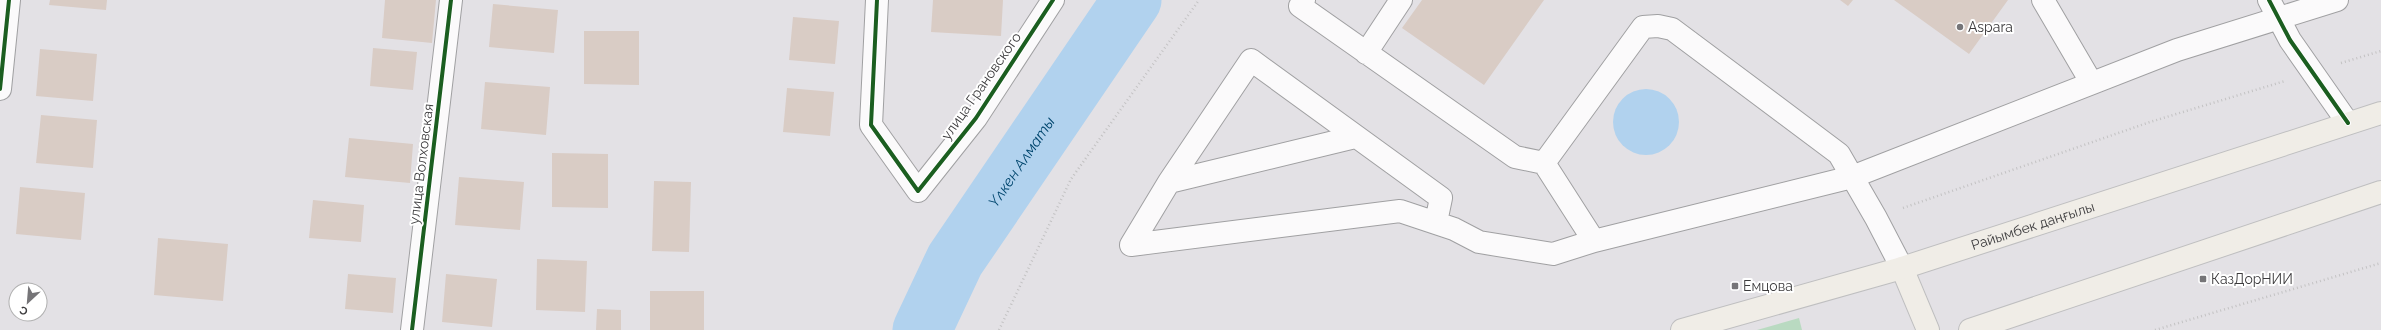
<svg xmlns="http://www.w3.org/2000/svg" width="2381" height="330" font-family="Raleway,sans-serif">
  <style>
    .green { fill: #b9dac1 }
    .water { fill: #b1d2ee }
    .lines { fill: none; stroke-linecap: round; stroke-linejoin: round }
    .river { stroke: #b1d2ee; stroke-width: 59 }
    .building { fill: #d9ccc5 }
    .minor-casing { stroke: #a0a0a2; stroke-width: 24 }
    .major-casing { stroke: #bfbfc0; stroke-width: 24 }
    .path { stroke: #c3c2c3; stroke-width: 2.5; stroke-dasharray: 1 3; stroke-linecap: butt }
    .minor { stroke: #fbfafb; stroke-width: 22 }
    .major { stroke: #f0ede7; stroke-width: 22 }
    .cycleway-casing { stroke: #fff; stroke-width: 6 }
    .cycleway { stroke: #1b5e20; stroke-width: 4 }
    .poi-dot { fill: #767578; stroke: #fff; stroke-width: 1.5 }
    .labels { text-anchor: middle; dominant-baseline: central; stroke-width: 4; stroke-linejoin: round; paint-order: stroke }
    .poi-label { font-size: 14px; fill: #3c3b3d; stroke: #fff; text-anchor: start }
    .street-label { font-size: 14px; fill: #3c3b3d; stroke: #fff }
    .water-label { font-size: 15px; font-style: italic; fill: #00466e; stroke: #fff }
  </style>
  <rect width="100%" height="100%" fill="#e3e1e5"/>
  <path class="green" d="M1799,318L1802,330H1757Z"/>
  <path class="water" d="M1613 122a33 33 0 1 1 66 0a33 33 0 1 1-66 0Z"/>
  <g class="lines">
    <path class="river" id="s1" d="M922,330L955,260L1132,0"/>
  </g>
  <path class="building" d="M50,0H107L106,10L49,5Z
    M385,0H436L432,43L382,38Z
    M933,0H1003L1001,36L931,32Z
    M1422,0H1544L1484,85L1402,28Z
    M1840,0H1853L1848,6Z
    M1894,0H2008L1969,54Z
    M493,4L558,10L554,53L489,47Z
    M793,17L839,21L835,64L789,60Z
    M584,31H639V85L584,84Z
    M373,48L417,52L413,90L370,86Z
    M40,49L97,54L93,101L36,96Z
    M485,82L550,87L546,135L481,129Z
    M787,88L834,92L830,136L783,132Z
    M41,115L97,120L93,168L36,163Z
    M349,138L413,144L410,183L345,177Z
    M552,153L608,154V208L552,207Z
    M459,177L524,182L520,230L455,225Z
    M654,181L691,182L689,252L652,251Z
    M20,187L85,193L81,240L16,234Z
    M313,200L364,205L361,242L309,238Z
    M158,238L228,244L223,301L154,295Z
    M537,259L587,261L585,312L536,310Z
    M348,274L396,278L393,313L345,309Z
    M446,274L497,279L492,327L442,322Z
    M650,291H704V330H650Z
    M597,309L621,310V330H596Z"/>
  <g class="lines">
    <g class="minor-casing">
      <path id="minor" d="M877,0L871,125L918,191L976,118L1053,0
        M1304,0L1300,6L1515,157L1544,163L1594,241
        M2043,0L2091,82
        M2269,0L2290,40L2348,123
        M1366,53L1401,0
        M0,89L9,0
        M1544,163L1643,27L1658,26L1672,29L1839,154L1876,218L1902,268
        M1169,182L1355,137
        M1436,222L1441,198L1251,60L1169,182L1131,245L1400,211L1454,229L1479,242L1553,254L1594,241L1852,177L2177,50L2337,0
        M412,330L451,0"/>
    </g>
    <g class="major-casing">
      <g id="major">
        <path d="M1902,268L1928,330"/>
        <path id="s2" d="M1682,330L1902,268L2381,113"/>
        <path d="M1970,330L2381,192"/>
      </g>
    </g>
    <path class="path" d="M2341,63L2381,51
      M1903,208L2150,122L2285,81
      M999,330L1071,179L1199,0
      M2155,330L2381,263"/>
    <use href="#minor" class="minor"/>
    <use href="#major" class="major"/>
    <g class="cycleway-casing">
      <path id="cycleway" d="M877,0L871,125L918,191L976,118L1053,0
        M2269,0L2290,40L2348,123
        M0,89L9,0
        M412,330L451,0"/>
    </g>
    <use href="#cycleway" class="cycleway"/>
  </g>
  <g class="poi-dot">
    <circle cx="1960" cy="27" r="4"/>
    <rect x="2199" y="275" width="8" height="8" rx="2"/>
    <rect x="1731" y="282" width="8" height="8" rx="2"/>
  </g>
  <g class="labels">
    <g class="poi-label">
      <text x="1968" y="27">Aspara</text>
      <text x="2211" y="279">КазДорНИИ</text>
      <text x="1743" y="286">Емцова</text>
    </g>
    <g class="street-label">
      <text transform="translate(981 86) rotate(-55)">улица Грановского</text>
      <text transform="translate(421 164) rotate(-83)">улица Волховская</text>
      <text stroke="none"><textPath href="#s2" startOffset="366">Райымбек даңғылы</textPath></text>
    </g>
    <g class="water-label">
      <text stroke="none"><textPath href="#s1" startOffset="196">Үлкен Алматы</textPath></text>
    </g>
  </g>
  <g transform="translate(28 302) rotate(206)"><circle r="19" fill="#ffffff" stroke="#b1b1b1"/>
  <path d="M0-3L7 15L0 10L-7 15Z" fill="#767578"/>
  <text y="-6" font-size="11" font-weight="bold" text-anchor="middle" fill="#3c3b3d">С</text>
  </g>
</svg>
